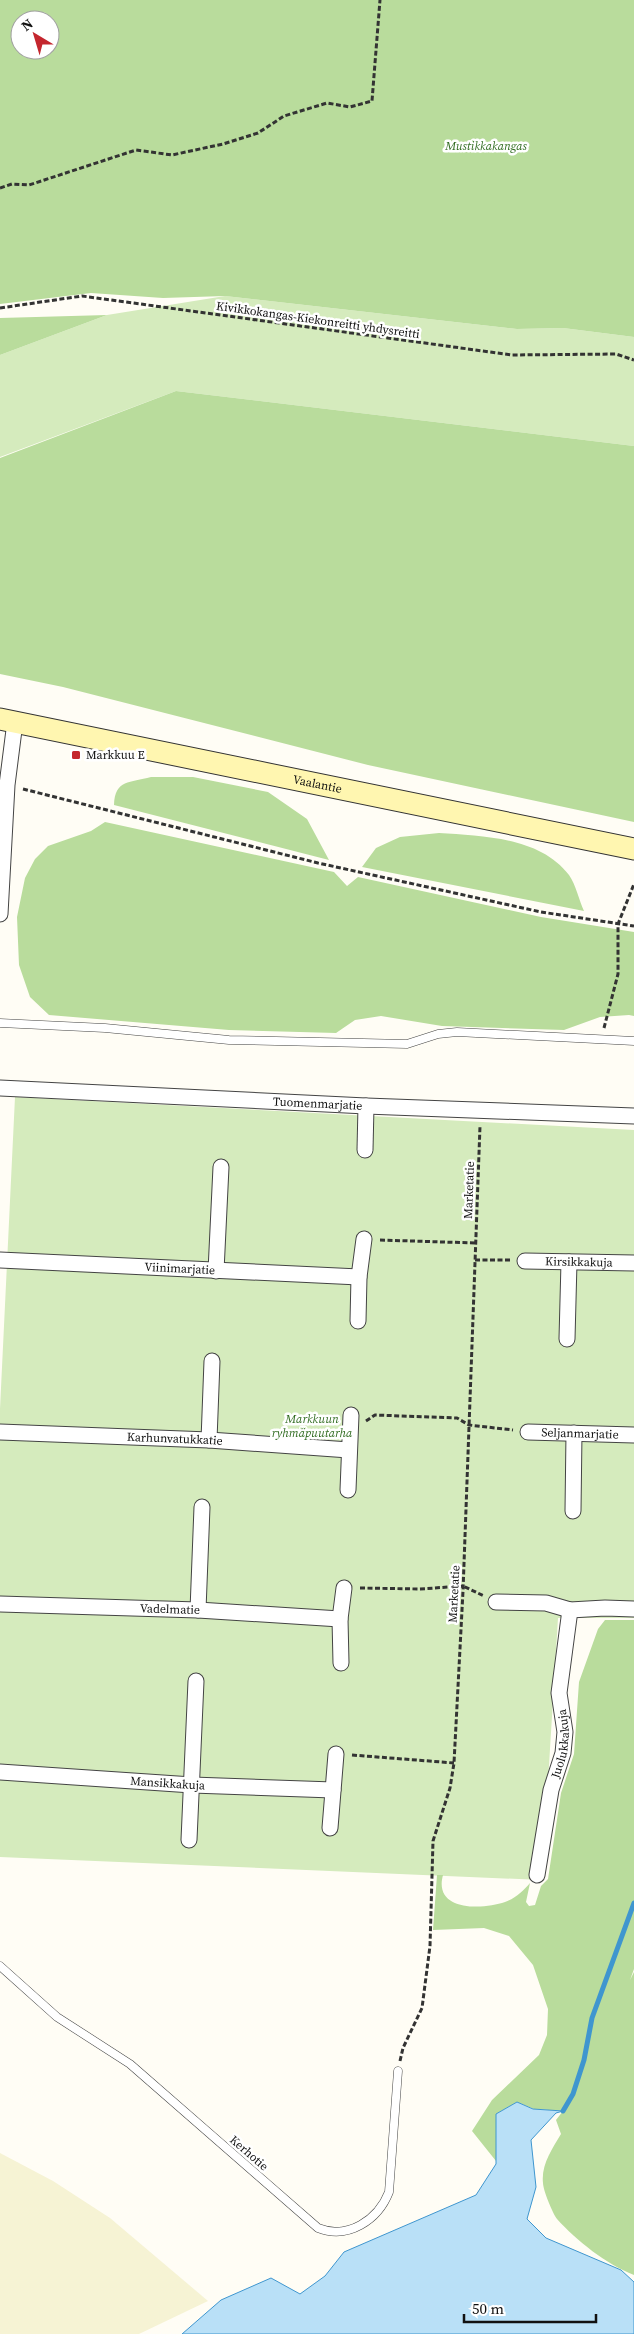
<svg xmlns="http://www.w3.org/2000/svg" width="634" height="2334" font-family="'Source Serif 4',serif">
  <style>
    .farmland { fill: #f6f3d4 }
    .green { fill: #d5ebbd }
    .forest { fill: #b9dc9c; fill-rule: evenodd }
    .water { fill: #b9e0f7; stroke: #3f96cf }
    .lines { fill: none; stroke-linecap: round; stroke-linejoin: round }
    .stream { stroke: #3f96cf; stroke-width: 5 }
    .lane-casing { stroke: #444; stroke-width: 9 }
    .street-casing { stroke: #444; stroke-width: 17 }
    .secondary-casing { stroke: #333; stroke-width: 23 }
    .path { stroke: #333; stroke-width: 3; stroke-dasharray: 5 2.5; stroke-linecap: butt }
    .lane { stroke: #fff; stroke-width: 8 }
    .street { stroke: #fff; stroke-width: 15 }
    .secondary { stroke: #fff6b0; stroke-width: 21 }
    .poi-dot { fill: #c4262e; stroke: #fff; stroke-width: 2 }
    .labels { text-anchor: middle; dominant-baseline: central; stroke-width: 5; stroke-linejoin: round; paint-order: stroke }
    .park-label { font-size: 12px; font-style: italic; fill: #2f6b1f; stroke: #fff }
    .street-label { font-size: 12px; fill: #111; stroke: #fff }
    .poi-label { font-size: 12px; fill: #111; stroke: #fff; text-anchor: start }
  </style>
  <rect width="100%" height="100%" fill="#fffdf5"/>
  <path class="farmland" d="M0,2153L53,2181L110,2218L208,2301L139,2334H0Z"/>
  <path class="green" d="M225,296L517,329L563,328L634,337V446L176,391L0,457V355L107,315Z
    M15,1097L634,1130V1618H558L542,1880L0,1857V1409Z"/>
  <path class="forest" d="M0,0H634V337L563,328L517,329L225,296L163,298L91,293L0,304ZM20,20H50V50H20Z
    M107,315L0,355V318Z
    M176,391L634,446V822L368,765L63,687L0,674V458Z
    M151,777H193L268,792L307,819L329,860L114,805C115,779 130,783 151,777Z
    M105,822L334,872L347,886L358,877L541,917L634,932V1016L629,1015L600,1017L564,1030L442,1026L381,1016L355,1020L336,1033L229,1030L49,1015L30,997L19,965L17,917L25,878L35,859L48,846L91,831Z
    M439,833C483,836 540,837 569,875C576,885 579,900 584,911L362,867L376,848L400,837Z
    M605,1620H634V1969L630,1980L634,1972V2275C606,2264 577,2241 557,2219C553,2214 543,2190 543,2183C541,2165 552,2149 561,2134L556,2120L563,2111L534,2109L517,2102L496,2114V2161L472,2131L492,2100L539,2055L547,2035L548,2009L533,1965L509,1936L484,1928L433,1930L437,1875H443C433,1911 482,1910 505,1902C516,1898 523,1891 530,1883L526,1902L529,1906L535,1905L541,1886L548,1879L561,1793L574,1754L579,1682L598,1629Z"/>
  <path class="water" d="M517,2102L533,2109L563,2111L556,2113L531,2140L536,2187L527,2219L546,2238L621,2270L634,2282V2334H182L221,2300L271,2278L300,2294L325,2276L344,2252L476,2195L496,2164V2114Z"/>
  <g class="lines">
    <path class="stream" d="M563,2111L573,2094L584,2060L592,2018L634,1903"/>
    <g class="lane-casing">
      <path id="lane" d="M0,1023L105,1028L229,1040L407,1044L438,1034L457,1032L634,1041
        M0,1966L57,2017L130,2064L318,2228C348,2240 378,2220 389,2192L398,2071"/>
    </g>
    <g class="street-casing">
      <g id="street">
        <path d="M0,914L7,785L15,722"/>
        <path id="s1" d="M0,1088L366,1106L634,1116"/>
        <path d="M365,1150L366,1106"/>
        <path id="s2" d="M0,1260L359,1277"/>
        <path id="s3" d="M525,1261L634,1263"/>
        <path d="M216,1271L221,1167"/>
        <path d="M358,1321L359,1277L364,1239"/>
        <path d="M567,1339L569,1262"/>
        <path id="s4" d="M0,1432L209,1440L349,1450"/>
        <path id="s5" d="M528,1432L634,1435"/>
        <path d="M209,1440L212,1361"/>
        <path d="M348,1490L351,1415"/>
        <path d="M573,1511L574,1433"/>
        <path d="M496,1602L546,1603L570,1610L605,1608L634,1609"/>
        <path id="s6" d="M0,1604L198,1610L340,1619"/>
        <path d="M198,1610L202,1507"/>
        <path d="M341,1663L340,1619L344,1588"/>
        <path id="s7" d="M0,1772L192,1785L333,1790"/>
        <path d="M330,1828L336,1754"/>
        <path d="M189,1840L196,1681"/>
        <path id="s8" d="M537,1875L551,1790L563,1753L565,1732L559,1693L570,1610"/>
      </g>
    </g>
    <g class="secondary-casing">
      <g id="secondary">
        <path id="s9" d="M0,719L634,849"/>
      </g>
    </g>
    <path class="path" d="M0,188L12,184L29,185L136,150L172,155L223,144L258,133L284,116L327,103L350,107L372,101L380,0
      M0,308L82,296L512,355L616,354L634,360
      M23,789L318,863L541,912L634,926
      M604,1028L618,974V924L634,884
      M380,1240L475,1243
      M475,1260H512
      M366,1421L375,1415L457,1418L469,1425L513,1430
      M360,1588L420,1589L463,1586L484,1596
      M352,1755L454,1763
      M400,2061L403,2048L422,2008L430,1946L433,1841L450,1788L454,1763L463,1591L480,1126"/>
    <use href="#lane" class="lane"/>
    <use href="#street" class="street"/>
    <use href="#secondary" class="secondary"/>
  </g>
  <rect class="poi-dot" x="71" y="750" width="10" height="10" rx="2.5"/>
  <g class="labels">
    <g class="park-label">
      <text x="486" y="146">Mustikkakangas</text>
      <text x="312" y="1419">Markkuun<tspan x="312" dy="14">ryhmäpuutarha</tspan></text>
    </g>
    <g class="street-label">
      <text transform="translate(318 320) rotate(8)">Kivikkokangas-Kiekonreitti yhdysreitti</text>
      <text stroke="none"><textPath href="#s9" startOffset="324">Vaalantie</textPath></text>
      <text stroke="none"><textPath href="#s1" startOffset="318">Tuomenmarjatie</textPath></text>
      <text transform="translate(469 1190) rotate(-88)">Marketatie</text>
      <text stroke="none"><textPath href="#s3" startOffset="54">Kirsikkakuja</textPath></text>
      <text stroke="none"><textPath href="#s2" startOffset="180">Viinimarjatie</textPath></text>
      <text stroke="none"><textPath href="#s5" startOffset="52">Seljanmarjatie</textPath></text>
      <text stroke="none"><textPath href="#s4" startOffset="175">Karhunvatukkatie</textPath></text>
      <text transform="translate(454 1594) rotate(-87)">Marketatie</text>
      <text stroke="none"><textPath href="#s6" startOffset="170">Vadelmatie</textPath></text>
      <text stroke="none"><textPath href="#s8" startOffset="134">Juolukkakuja</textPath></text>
      <text stroke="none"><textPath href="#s7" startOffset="168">Mansikkakuja</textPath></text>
      <text transform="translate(249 2153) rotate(41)">Kerhotie</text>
    </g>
    <g class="poi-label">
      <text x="86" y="755">Markkuu E</text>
    </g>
  </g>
  <g transform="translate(35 35) rotate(322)"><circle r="24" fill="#ffffff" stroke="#a0a0a0"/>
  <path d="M0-4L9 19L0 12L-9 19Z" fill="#c4262e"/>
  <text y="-8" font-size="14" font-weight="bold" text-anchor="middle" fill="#111111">N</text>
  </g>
  <path d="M464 2314v8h132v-8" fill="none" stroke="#111111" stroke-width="2.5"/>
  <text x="472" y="2314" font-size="15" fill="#111111" stroke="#ffffff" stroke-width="4" paint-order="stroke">50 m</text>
</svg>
